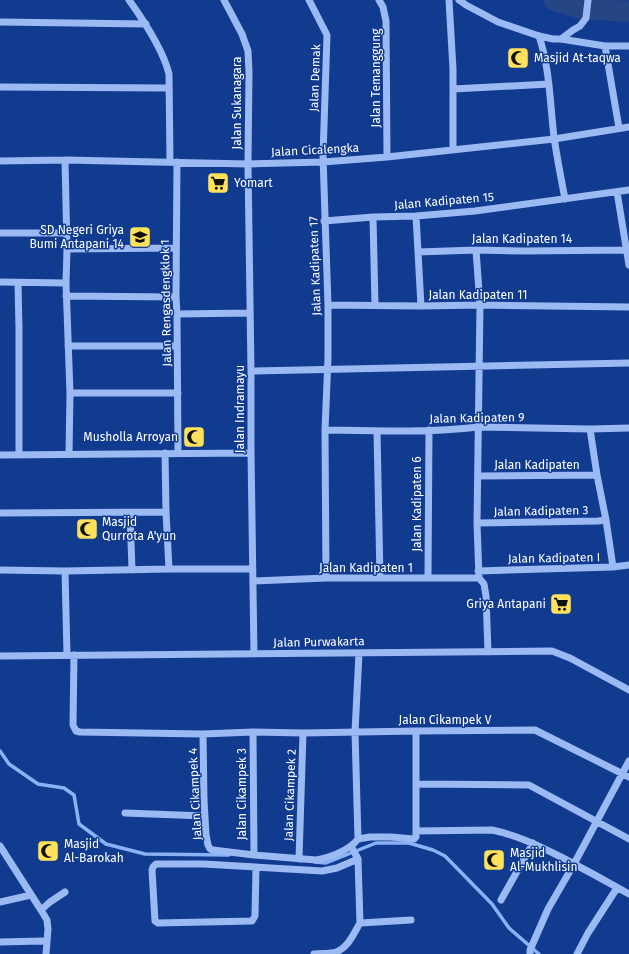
<svg xmlns="http://www.w3.org/2000/svg" width="629" height="954" font-family="'Fira Sans',sans-serif">
  <style>
    .lines { fill: none; stroke-linecap: round; stroke-linejoin: round }
    .stream { stroke: #8cb2f6; stroke-width: 3.5 }
    .river { stroke: #264585; stroke-width: 21 }
    .minor { stroke: #9bb9f2; stroke-width: 7 }
    .labels { text-anchor: middle; dominant-baseline: central; stroke-width: 3; stroke-linejoin: round; paint-order: stroke }
    .poi-label { font-size: 12px; fill: #fff; stroke: #113b8f; text-anchor: start }
    .street-label { font-size: 12px; fill: #fff; stroke: #113b8f }
  </style>
  <rect width="100%" height="100%" fill="#113b8f"/>
  <g class="lines">
    <path class="stream" d="M618,11L629,17
      M0,751L9,764L38,784L64,788L74,795L79,824L106,844L145,854L229,855
      M315,862L326,863L376,843H409L433,850L445,856L492,904L509,928L539,954"/>
    <path class="river" d="M554,0L579,8L618,11H629"/>
    <path class="minor" d="M129,0C144,21 163,49 169,74L170,162
      M224,0L242,34L248,51L249,72L248,164L251,371V453L254,654
      M309,0L327,35L323,156L328,305V358L325,430L326,578
      M379,0L383,7L386,21L387,157
      M449,0L453,69V150
      M459,0L466,5L498,22L539,36L553,39H561L605,46H629
      M0,22L146,24
      M539,36C550,69 550,104 554,137C557,158 561,178 565,199
      M561,39L573,30L580,26L586,18L588,0
      M605,46L619,128
      M0,87L169,88
      M453,89L549,84
      M65,160L67,249L66,283L70,393L69,454
      M0,161L65,160L248,164L323,162L387,157L554,139L629,127
      M177,162L176,297L177,314L178,453
      M617,192L629,265
      M416,216L421,306
      M373,217L375,305
      M324,221L373,217L416,216L475,211L629,190
      M0,233H67
      M67,249L176,248
      M476,250L480,305L477,523L479,578L484,584L486,596L488,652
      M418,252L476,250L525,251L627,250
      M0,282L66,283
      M18,283L19,329V455
      M66,296L176,297
      M328,305L421,306L480,305L629,307
      M177,314L250,313
      M68,346H177
      M251,371L629,363
      M70,393H178
      M590,429L597,475L606,520L613,567
      M325,430C376,431 428,433 479,427L590,429L629,428
      M377,431L380,578
      M165,453L166,512L169,569
      M0,455L251,453
      M478,476L597,475
      M0,513L166,512
      M130,513L132,570
      M477,523L598,521L606,520
      M0,570L65,571L169,569H252
      M65,571L67,655
      M478,571L613,567L629,565
      M428,578L429,430
      M253,581L326,578H479
      M74,655L73,725L76,731L80,732L203,734L253,732L303,733L416,731L535,730L629,777
      M0,656L552,651L570,658L629,690
      M253,732L254,855
      M203,734L204,800L206,835L208,845L210,849L213,850L254,855L316,860C329,858 350,850 358,839L355,732L359,653
      M417,784L529,785L629,839
      M125,813L205,816
      M416,831L492,830C517,835 539,846 561,857C584,869 606,881 629,894
      M358,839L370,837H391L414,839L416,837V731
      M0,846L41,910L47,920L48,929L46,954
      M351,846L358,859L360,923L411,920
      M299,859L303,733
      M256,867L255,916L252,921L158,923L155,921L152,870L153,867L156,864H204L322,871L337,868L358,859
      M501,900L533,843
      M0,902L31,895
      M41,910L50,902L65,892
      M0,942L43,941L47,942
      M314,954C321,953 329,954 336,952C348,948 354,933 360,923
      M530,954V950L548,909L574,864L629,761
      M577,954L588,933L617,888"/>
  </g>
  <defs>
    <g id="mosque-square" transform="scale(1.15)"><rect x="-9" y="-9" width="18" height="18" rx="4" fill="#ffe15c" stroke="#113b8f"/><path d="M3.5-4.9A6 6 0 1 0 3.5 4.9A5 5 0 1 1 3.5-4.9Z" fill="#111"/></g>
    <g id="supermarket-square" transform="scale(1.15)"><rect x="-9" y="-9" width="18" height="18" rx="4" fill="#ffe15c" stroke="#113b8f"/><path d="M-6-5.5h2.5l.6 2H6L4.5 2H-2.5L-4.4-4H-6ZM-1.5 3.2a1.3 1.3 0 1 0 .1 0ZM3 3.2a1.3 1.3 0 1 0 .1 0Z" fill="#111"/></g>
    <g id="school-square" transform="scale(1.15)"><rect x="-9" y="-9" width="18" height="18" rx="4" fill="#ffe15c" stroke="#113b8f"/><path d="M0-5L7-2L0 1L-7-2ZM-4 1L0 2.5L4 1V4Q0 6-4 4Z" fill="#111"/></g>
  </defs>
  <g fill-rule="evenodd">
    <use href="#mosque-square" x="518" y="58"/>
    <use href="#supermarket-square" x="218" y="183"/>
    <use href="#school-square" x="140" y="237"/>
    <use href="#mosque-square" x="194" y="437"/>
    <use href="#mosque-square" x="87" y="529"/>
    <use href="#supermarket-square" x="561" y="604"/>
    <use href="#mosque-square" x="48" y="851"/>
    <use href="#mosque-square" x="494" y="860"/>
  </g>
  <g class="labels">
    <g class="poi-label">
      <text x="534" y="58">Masjid At-taqwa</text>
      <text x="234" y="183">Yomart</text>
      <text x="124" y="230" text-anchor="end">SD Negeri Griya<tspan x="124" dy="14">Bumi Antapani 14</tspan></text>
      <text x="178" y="437" text-anchor="end">Musholla Arroyan</text>
      <text x="102" y="522">Masjid<tspan x="102" dy="14">Qurrota A'yun</tspan></text>
      <text x="546" y="604" text-anchor="end">Griya Antapani</text>
      <text x="64" y="844">Masjid<tspan x="64" dy="14">Al-Barokah</tspan></text>
      <text x="510" y="853">Masjid<tspan x="510" dy="14">Al-Mukhlisin</tspan></text>
    </g>
    <g class="street-label">
      <text transform="translate(315 78) rotate(-88)">Jalan Demak</text>
      <text transform="translate(376 78) rotate(-90)">Jalan Temanggung</text>
      <text transform="translate(237 103) rotate(-90)">Jalan Sukanagara</text>
      <text transform="translate(315 150) rotate(-3)">Jalan Cicalengka</text>
      <text transform="translate(444 201) rotate(-5)">Jalan Kadipaten 15</text>
      <text x="522" y="239">Jalan Kadipaten 14</text>
      <text transform="translate(315 266) rotate(-92)">Jalan Kadipaten 17</text>
      <text x="478" y="295">Jalan Kadipaten 11</text>
      <text transform="translate(166 303) rotate(-91)">Jalan Rengasdengklok 1</text>
      <text transform="translate(240 409) rotate(-90)">Jalan Indramayu</text>
      <text transform="translate(477 418) rotate(-1)">Jalan Kadipaten 9</text>
      <text x="537" y="465">Jalan Kadipaten</text>
      <text transform="translate(417 504) rotate(-90)">Jalan Kadipaten 6</text>
      <text transform="translate(541 511) rotate(-1)">Jalan Kadipaten 3</text>
      <text transform="translate(554 558) rotate(-1)">Jalan Kadipaten I</text>
      <text x="366" y="568">Jalan Kadipaten 1</text>
      <text transform="translate(319 642) rotate(-1)">Jalan Purwakarta</text>
      <text x="445" y="720">Jalan Cikampek V</text>
      <text transform="translate(195 794) rotate(-93)">Jalan Cikampek 4</text>
      <text transform="translate(242 794) rotate(-90)">Jalan Cikampek 3</text>
      <text transform="translate(290 795) rotate(-88)">Jalan Cikampek 2</text>
    </g>
  </g>
</svg>
